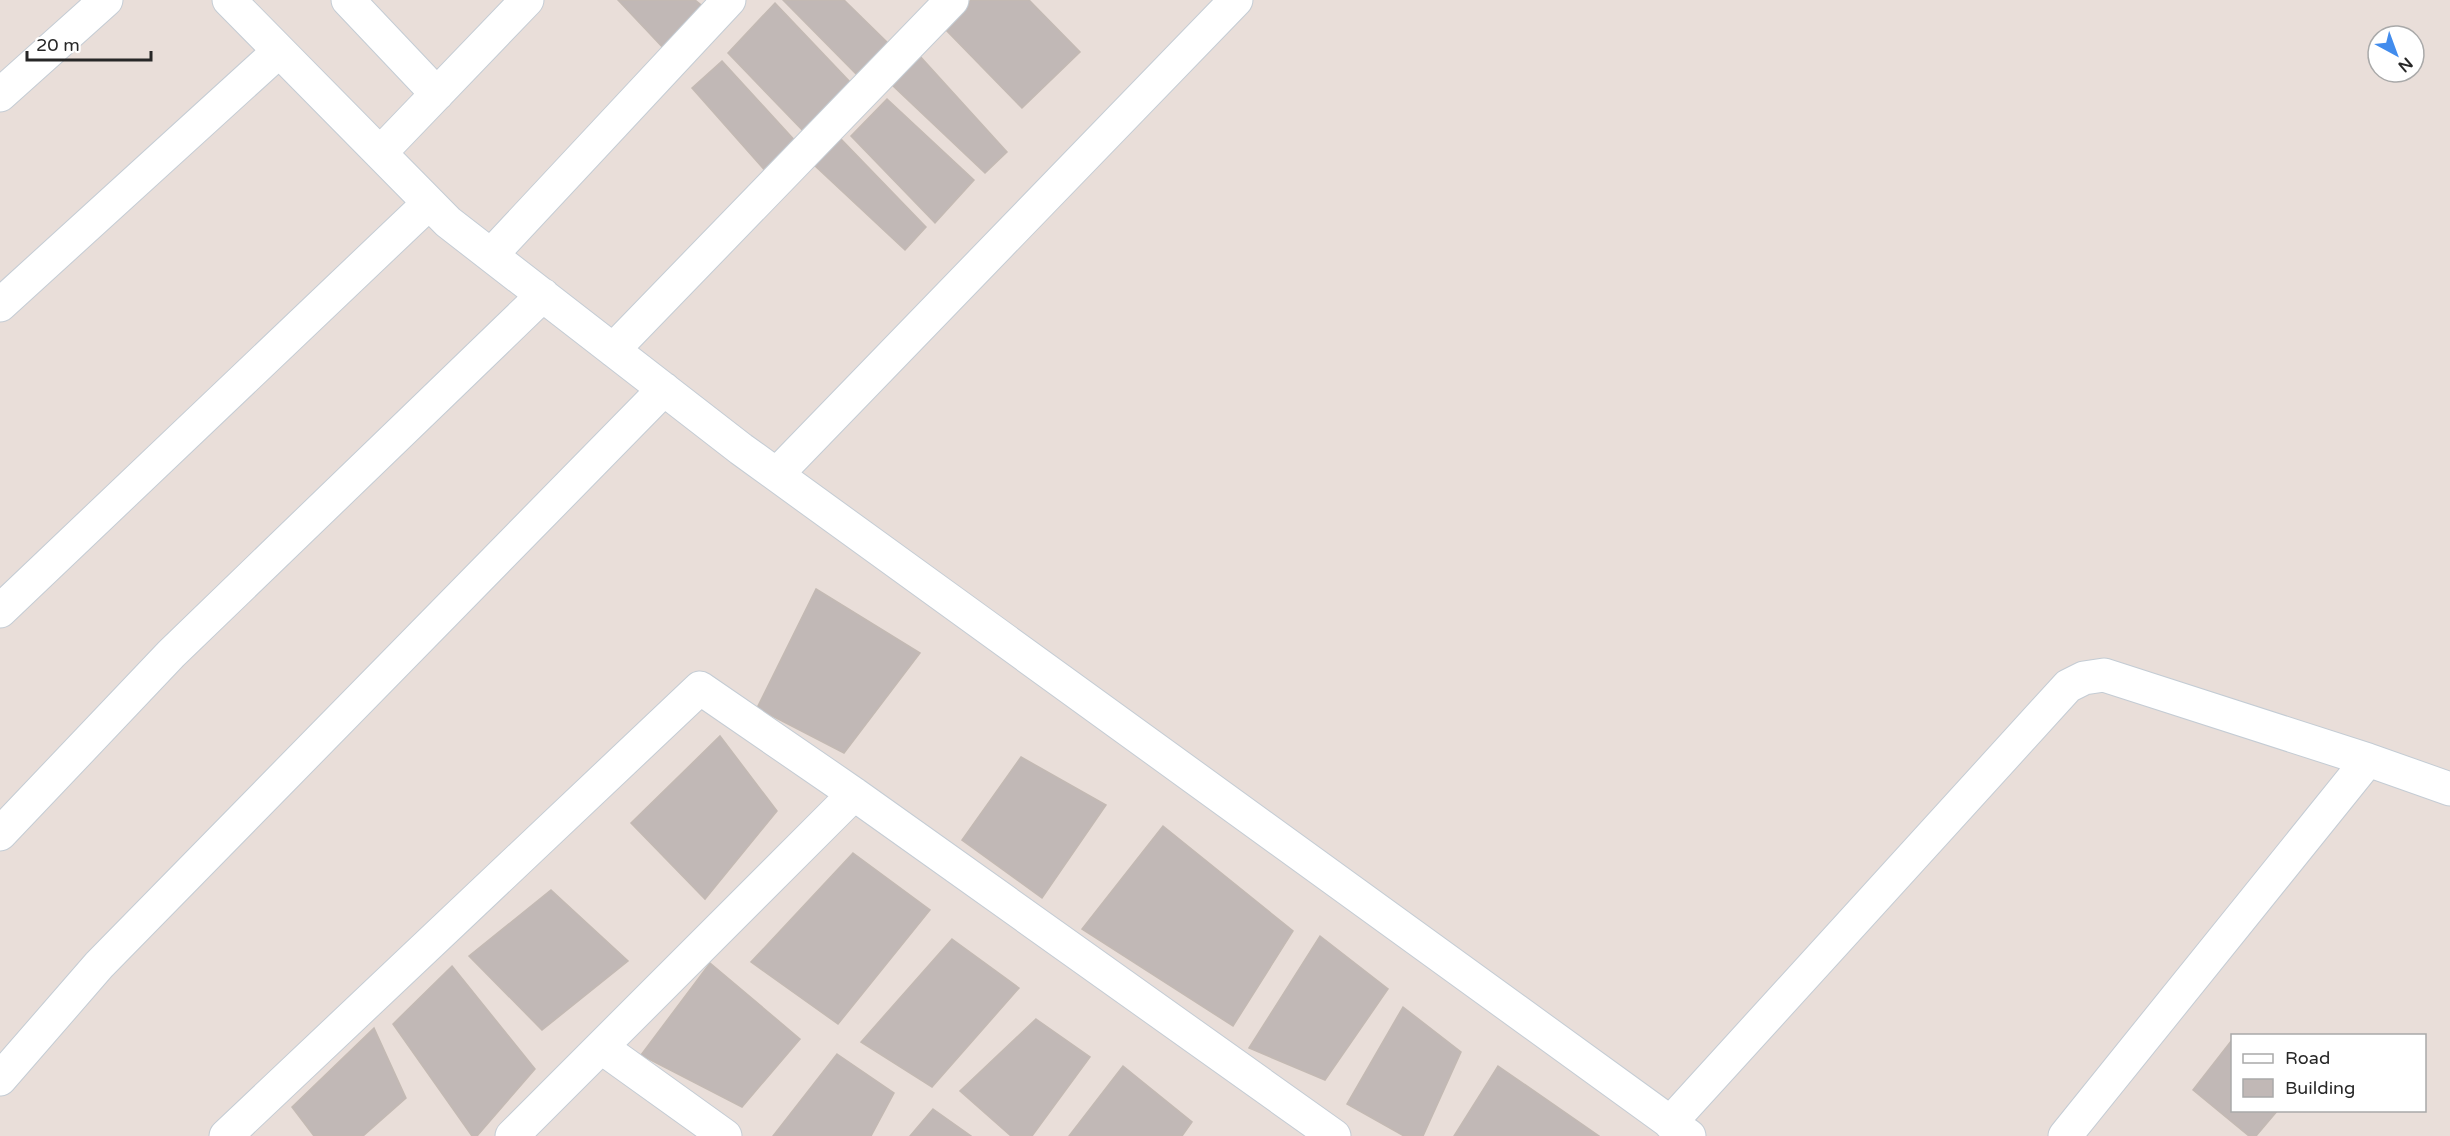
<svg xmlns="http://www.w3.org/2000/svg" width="2450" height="1136" font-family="'Varela Round',sans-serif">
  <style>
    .building { fill: #c1b8b6; stroke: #c3b9b3; stroke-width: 1.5 }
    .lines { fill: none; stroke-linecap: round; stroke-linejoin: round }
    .street-casing { stroke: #c4ccd4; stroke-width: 35 }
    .street { stroke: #fff; stroke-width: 33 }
  </style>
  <rect width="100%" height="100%" fill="#e9ded9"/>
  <path class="building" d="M618,0H695L705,8L666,51Z
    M783,0H844L891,46L860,78Z
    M971,0H1029L1080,52L1022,108L944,28Z
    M775,3L852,84L806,134L728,53Z
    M918,54L1007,152L985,173L892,85Z
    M722,61L798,144L768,174L692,88Z
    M887,99L974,180L935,223L851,136Z
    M840,138L926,227L905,250L813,164Z
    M816,589L920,653L844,753L757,708Z
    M720,736L777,811L705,899L631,823Z
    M1021,757L1106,805L1042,898L962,840Z
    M1163,826L1293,931L1233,1026L1082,929Z
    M853,853L930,910L838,1024L751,962Z
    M551,890L628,961L542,1030L469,956Z
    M1320,936L1388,989L1325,1080L1249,1048Z
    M952,939L1019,988L932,1087L861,1042Z
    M710,963L800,1039L742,1107L641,1055Z
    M452,966L535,1069L477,1136H472L393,1024Z
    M1403,1007L1461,1052L1423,1136H1404L1347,1104Z
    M1036,1019L1090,1057L1032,1136H1011L960,1091Z
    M374,1028L406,1098L363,1136H314L292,1107Z
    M2232,1040V1110H2278L2256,1136H2249L2193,1090Z
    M837,1054L894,1093L871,1136H773Z
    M1123,1066L1192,1122L1182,1136H1069Z
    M1498,1066L1599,1136H1454Z
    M933,1109L971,1136H910Z"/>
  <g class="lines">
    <g class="street-casing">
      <path id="street" d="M229,0L448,222L741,449L1689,1136
        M348,0L437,94
        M0,95L106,0
        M380,153L527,0
        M491,255L729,0
        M0,305L279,51
        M613,350L952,0
        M777,474L1236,0
        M0,611L429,203
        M0,834L171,654L543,295
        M601,1047L725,1136
        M0,1079L99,965L664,389
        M1670,1123L2068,686L2084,678L2104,675L2368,760L2450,789
        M226,1136L700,688L854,794L1334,1136
        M512,1136L854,794
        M2065,1136L2368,760"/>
    </g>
    <use href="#street" class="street"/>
  </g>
  <rect x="2231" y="1034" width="195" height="78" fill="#ffffff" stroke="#a9a9a9" stroke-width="1.5"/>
  <rect x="2243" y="1054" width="30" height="9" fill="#ffffff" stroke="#a9a9a9" stroke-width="1.5"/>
  <text x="2285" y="1064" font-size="18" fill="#272727">Road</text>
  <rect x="2243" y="1079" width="30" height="18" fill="#c1b8b6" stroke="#a9a9a9" stroke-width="1.5"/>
  <text x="2285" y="1094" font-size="18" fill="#272727">Building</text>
  <g transform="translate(2396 54) rotate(139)"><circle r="28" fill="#ffffff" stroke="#a9a9a9" stroke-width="1.5"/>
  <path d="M0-4.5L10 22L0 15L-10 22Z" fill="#428ced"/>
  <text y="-9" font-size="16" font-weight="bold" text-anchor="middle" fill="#272727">N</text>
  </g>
  <path d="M27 51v9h124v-9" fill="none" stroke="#272727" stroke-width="3"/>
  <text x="36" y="51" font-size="18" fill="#272727" stroke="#ffffff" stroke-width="4.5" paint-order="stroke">20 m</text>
</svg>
